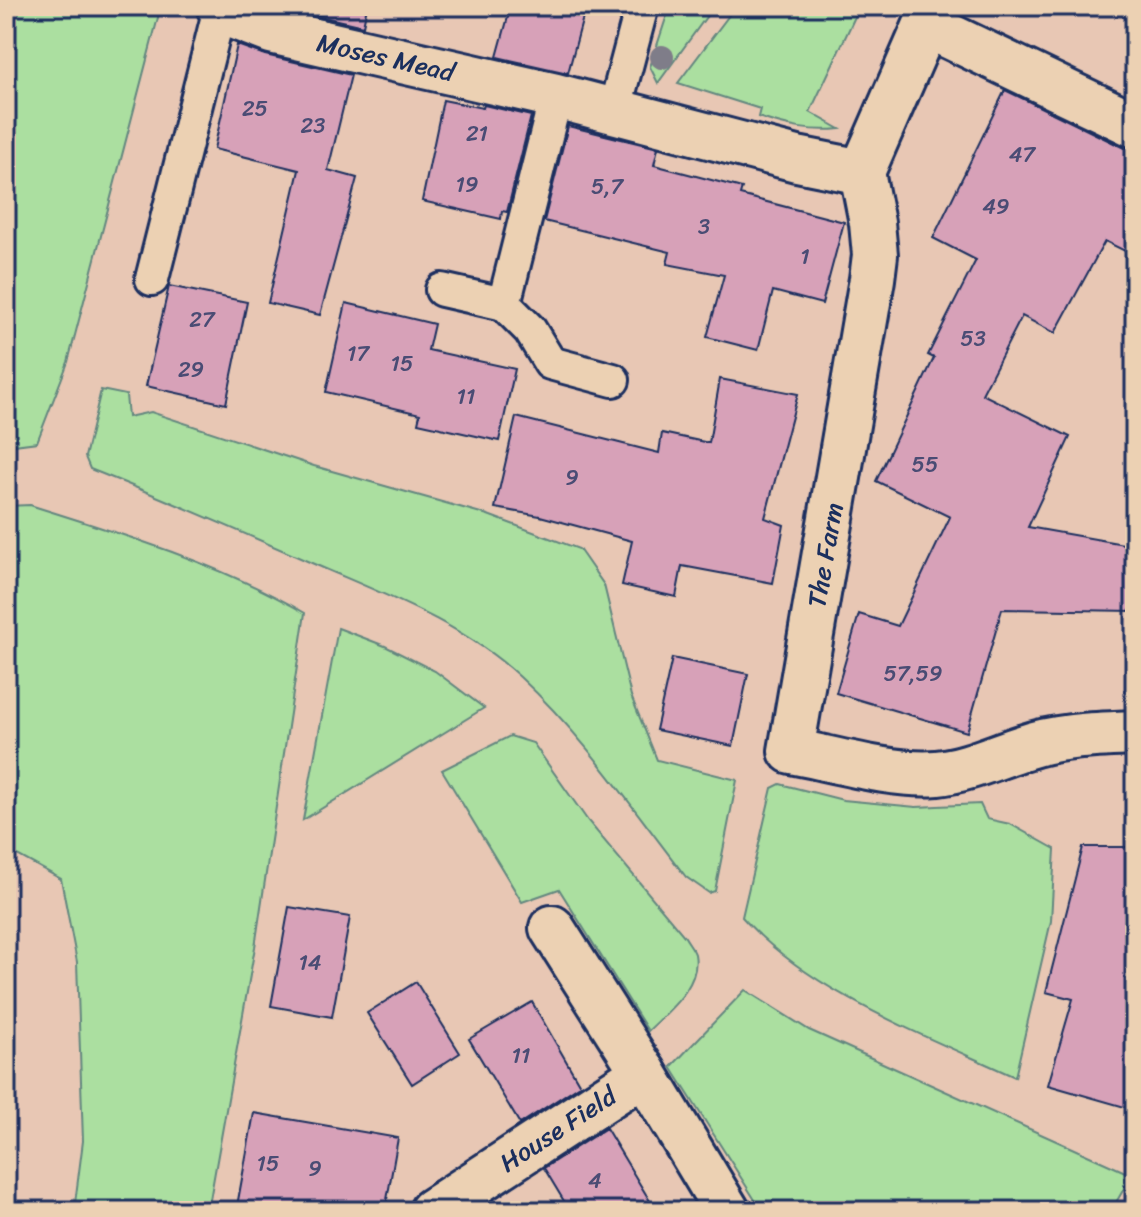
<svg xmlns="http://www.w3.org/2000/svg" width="1141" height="1217" font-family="Sriracha,sans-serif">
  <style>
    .green { fill: #abdfa0; stroke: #63877f; stroke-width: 2 }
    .building { fill: #d7a1b8; stroke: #1b2f5e; stroke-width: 2 }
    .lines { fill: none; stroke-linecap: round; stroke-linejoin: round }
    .lane-casing { stroke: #1b2f5e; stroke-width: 38 }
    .street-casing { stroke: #1b2f5e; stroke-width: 50 }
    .lane { stroke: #ecd1b3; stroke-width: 32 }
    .street { stroke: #ecd1b3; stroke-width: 44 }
    .tree { fill: #7f7d89 }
    .labels { text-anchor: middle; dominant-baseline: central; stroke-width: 7; stroke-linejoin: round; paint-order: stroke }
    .number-label { font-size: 22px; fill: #4a4c74 }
    .street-label { font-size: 26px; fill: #1b2f5e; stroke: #ecd1b3 }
  </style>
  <rect width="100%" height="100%" fill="#e8c7b4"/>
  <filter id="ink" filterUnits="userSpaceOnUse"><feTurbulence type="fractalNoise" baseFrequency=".0125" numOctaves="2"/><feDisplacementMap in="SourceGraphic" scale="16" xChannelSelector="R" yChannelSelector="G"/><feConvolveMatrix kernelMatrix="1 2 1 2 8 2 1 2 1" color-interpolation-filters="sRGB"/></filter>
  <g filter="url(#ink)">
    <path class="green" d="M6,6H161L68,362L37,442L6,446Z
      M670,6H714L658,83L650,67Z
      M736,6H860L810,112L840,129C811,132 787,127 758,117L760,109L678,83Z
      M101,390L126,395L128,417L151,412L314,466L488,515L579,549L604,585L631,696L657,760L737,780L715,891L709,893L686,877C633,809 584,736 520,677C462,623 385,595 314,564C239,531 166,499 90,469L85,457Z
      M30,505C123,534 220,564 305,613L255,947L208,1211H74L83,1141L77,962L61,879L6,849V506Z
      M338,628L385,646L435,671L484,708L303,820Z
      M510,736L533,743L588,821L685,937C687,941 693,948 695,954C701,986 668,1011 648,1031L559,889L522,902L442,770Z
      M780,784L843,800L916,807L980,804L987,819L1010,824L1055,849L1051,921L1015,1077C924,1035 810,993 742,917L772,788Z
      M745,990L809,1030L1132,1175L1111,1211H762L671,1067Z"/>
    <path class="building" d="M276,6H367L363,26Z
      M511,6H586L568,73L497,57Z
      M237,45L265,55L351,75L328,170L357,178L320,315L268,303L299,170L214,149Z
      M1005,90L1124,148L1135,150V256L1105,241L1055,333L1022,316L982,394L1070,437L1028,527L1135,546V611L1002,609L967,732L836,693L859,614L898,626L950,517L876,481L934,358L928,355L976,260L933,238Z
      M443,100L483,108L484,105L531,116L507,212L502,211L501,219L422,201Z
      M568,126L658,148L654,165L742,188L740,195L844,222L822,304L773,291L758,350L707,337L724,275L667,264L670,252L544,221Z
      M169,286L247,302L226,404L146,386Z
      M346,303L434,324L428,350L515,369L499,441L418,423L420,414L326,392Z
      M720,379L798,394L765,518L784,525L773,583L682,566L676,597L622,585L632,541L540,516L495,508L516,417L659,453L662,433L709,443Z
      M672,658L748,674L733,746L656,730Z
      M1083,847H1135V1110L1048,1085L1073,999L1046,992Z
      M289,907L350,917L332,1017L271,1006Z
      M416,982L460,1053L412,1084L367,1013Z
      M532,1002L580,1085L520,1124L469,1039Z
      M254,1113L398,1138L385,1211H267L237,1206Z
      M606,1128L656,1211H570L544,1168Z"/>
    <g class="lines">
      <g class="lane-casing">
        <path id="lane" d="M556,96L504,304L530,330L550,363L613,380
          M614,112L642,6
          M152,279L220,8
          M442,290L504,304"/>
      </g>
      <g class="street-casing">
        <g id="street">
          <path id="s1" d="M219,6L232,16L271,31L556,96L797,159L862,172"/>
          <path d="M1135,125L926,25L862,172L872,223L875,255L872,279L791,751C833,759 895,777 937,773C968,770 996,756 1025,747C1060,735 1098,735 1135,733"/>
          <path d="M552,928L644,1073"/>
          <path id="s2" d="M432,1211L644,1073L727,1211"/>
        </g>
      </g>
      <use href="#lane" class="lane"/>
      <use href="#street" class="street"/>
    </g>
    <circle class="tree" cx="662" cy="57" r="12"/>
  </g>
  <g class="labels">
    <g class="number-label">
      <text x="255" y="108">25</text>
      <text x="313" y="125">23</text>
      <text x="477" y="133">21</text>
      <text x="1022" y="154">47</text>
      <text x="467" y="184">19</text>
      <text x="607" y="186">5,7</text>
      <text x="996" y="206">49</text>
      <text x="704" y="226">3</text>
      <text x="805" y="256">1</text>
      <text x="202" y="319">27</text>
      <text x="973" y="338">53</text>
      <text x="358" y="353">17</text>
      <text x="402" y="363">15</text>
      <text x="191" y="369">29</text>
      <text x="466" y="396">11</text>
      <text x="925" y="464">55</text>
      <text x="572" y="477">9</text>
      <text x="913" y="673">57,59</text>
      <text x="310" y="962">14</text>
      <text x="521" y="1055">11</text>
      <text x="268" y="1163">15</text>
      <text x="315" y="1168">9</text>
      <text x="595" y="1180">4</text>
    </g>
    <g class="street-label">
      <text stroke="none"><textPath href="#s1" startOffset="176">Moses Mead</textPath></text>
      <text transform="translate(825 555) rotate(-80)">The Farm</text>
      <text stroke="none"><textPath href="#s2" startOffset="150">House Field</textPath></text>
    </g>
  </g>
  <rect width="1141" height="1217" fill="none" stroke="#ecd1b3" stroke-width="32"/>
  <rect x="16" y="16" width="1109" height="1185" fill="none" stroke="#1b2f5e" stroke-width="3" filter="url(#ink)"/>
</svg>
